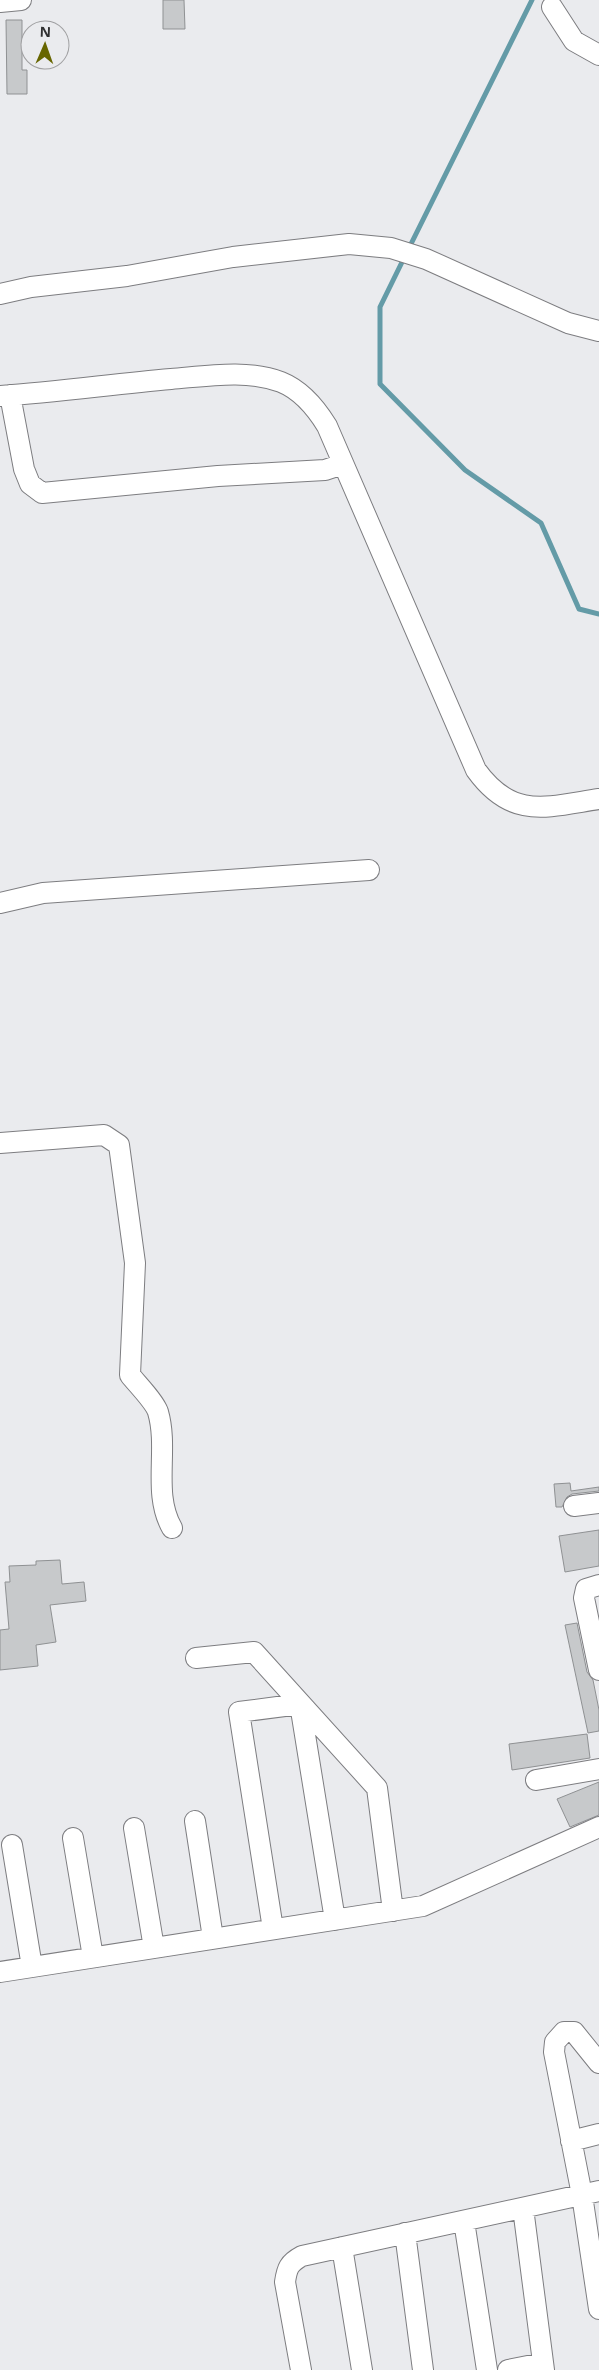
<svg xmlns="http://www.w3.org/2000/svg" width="599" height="2370" font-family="'Open Sans',sans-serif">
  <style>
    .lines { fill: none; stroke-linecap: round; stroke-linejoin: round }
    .stream { stroke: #649ba7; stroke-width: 5 }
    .building { fill: #c7c9cb; stroke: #8f9193 }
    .minor-casing { stroke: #7d7d80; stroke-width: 22 }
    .minor { stroke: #fff; stroke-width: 20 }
  </style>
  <rect width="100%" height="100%" fill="#eaebee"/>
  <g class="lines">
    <path class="stream" d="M409,248L532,0
      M405,256L380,307V384L465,470L541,523L579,609L599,614"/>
  </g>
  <path class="building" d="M163,0H184L185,29H163Z
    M6,20H22V70H27V94H7Z
    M570,1483L571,1491L599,1487V1491L572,1494L567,1497L562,1507H556L554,1484Z
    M599,1530V1566L565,1572L559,1536Z
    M60,1560L62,1584L84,1582L86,1601L50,1605L56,1642L36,1645L38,1666L0,1670V1630L9,1629L5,1582H10L9,1566L36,1565V1561Z
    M577,1623L587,1672L593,1680L599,1710V1731L588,1733L565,1625Z
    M587,1734L590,1758L512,1770L509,1744Z
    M599,1782V1815L570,1827L557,1799Z"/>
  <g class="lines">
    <g class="minor-casing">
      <path id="minor" d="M0,2L21,0
        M552,7L574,41L599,55
        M0,294L31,287L127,276L233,257L349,244L391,248L426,259L568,323L599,331
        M10,395L24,469L30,484L42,493L218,476L325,470L343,464
        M0,396C57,392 114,384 171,379C207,376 247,369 281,382C301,390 316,408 327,426L476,770C512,820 546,807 599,799
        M0,903L43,893L369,870
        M0,1143L104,1135L119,1145L135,1263L130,1375C137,1384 155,1402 158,1412C169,1450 152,1493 172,1528
        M574,1506L599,1503
        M599,1585L586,1589L584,1598L599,1670
        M196,1658L254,1652L377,1788L393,1911
        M536,1780L599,1769
        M195,1821L213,1938
        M134,1828L154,1948
        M73,1838L93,1957
        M12,1845L32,1967
        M273,1929L239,1712L300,1704L335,1920
        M0,1972L423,1906L599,1827
        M599,2063L574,2032H564L555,2042L554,2052L582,2195L599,2309
        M571,2141L599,2134
        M523,2208L544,2370
        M464,2221L487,2370
        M405,2233L423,2370
        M342,2247L362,2370
        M301,2370L285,2282C287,2268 289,2263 302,2256L599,2191
        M508,2370L543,2363"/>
    </g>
    <use href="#minor" class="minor"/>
  </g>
  <g transform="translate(45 45) rotate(2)"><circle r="24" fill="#eaebee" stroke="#a0a0a2"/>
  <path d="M0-4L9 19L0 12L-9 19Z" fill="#676600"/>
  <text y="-8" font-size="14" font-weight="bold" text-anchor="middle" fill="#303031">N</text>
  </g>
</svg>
